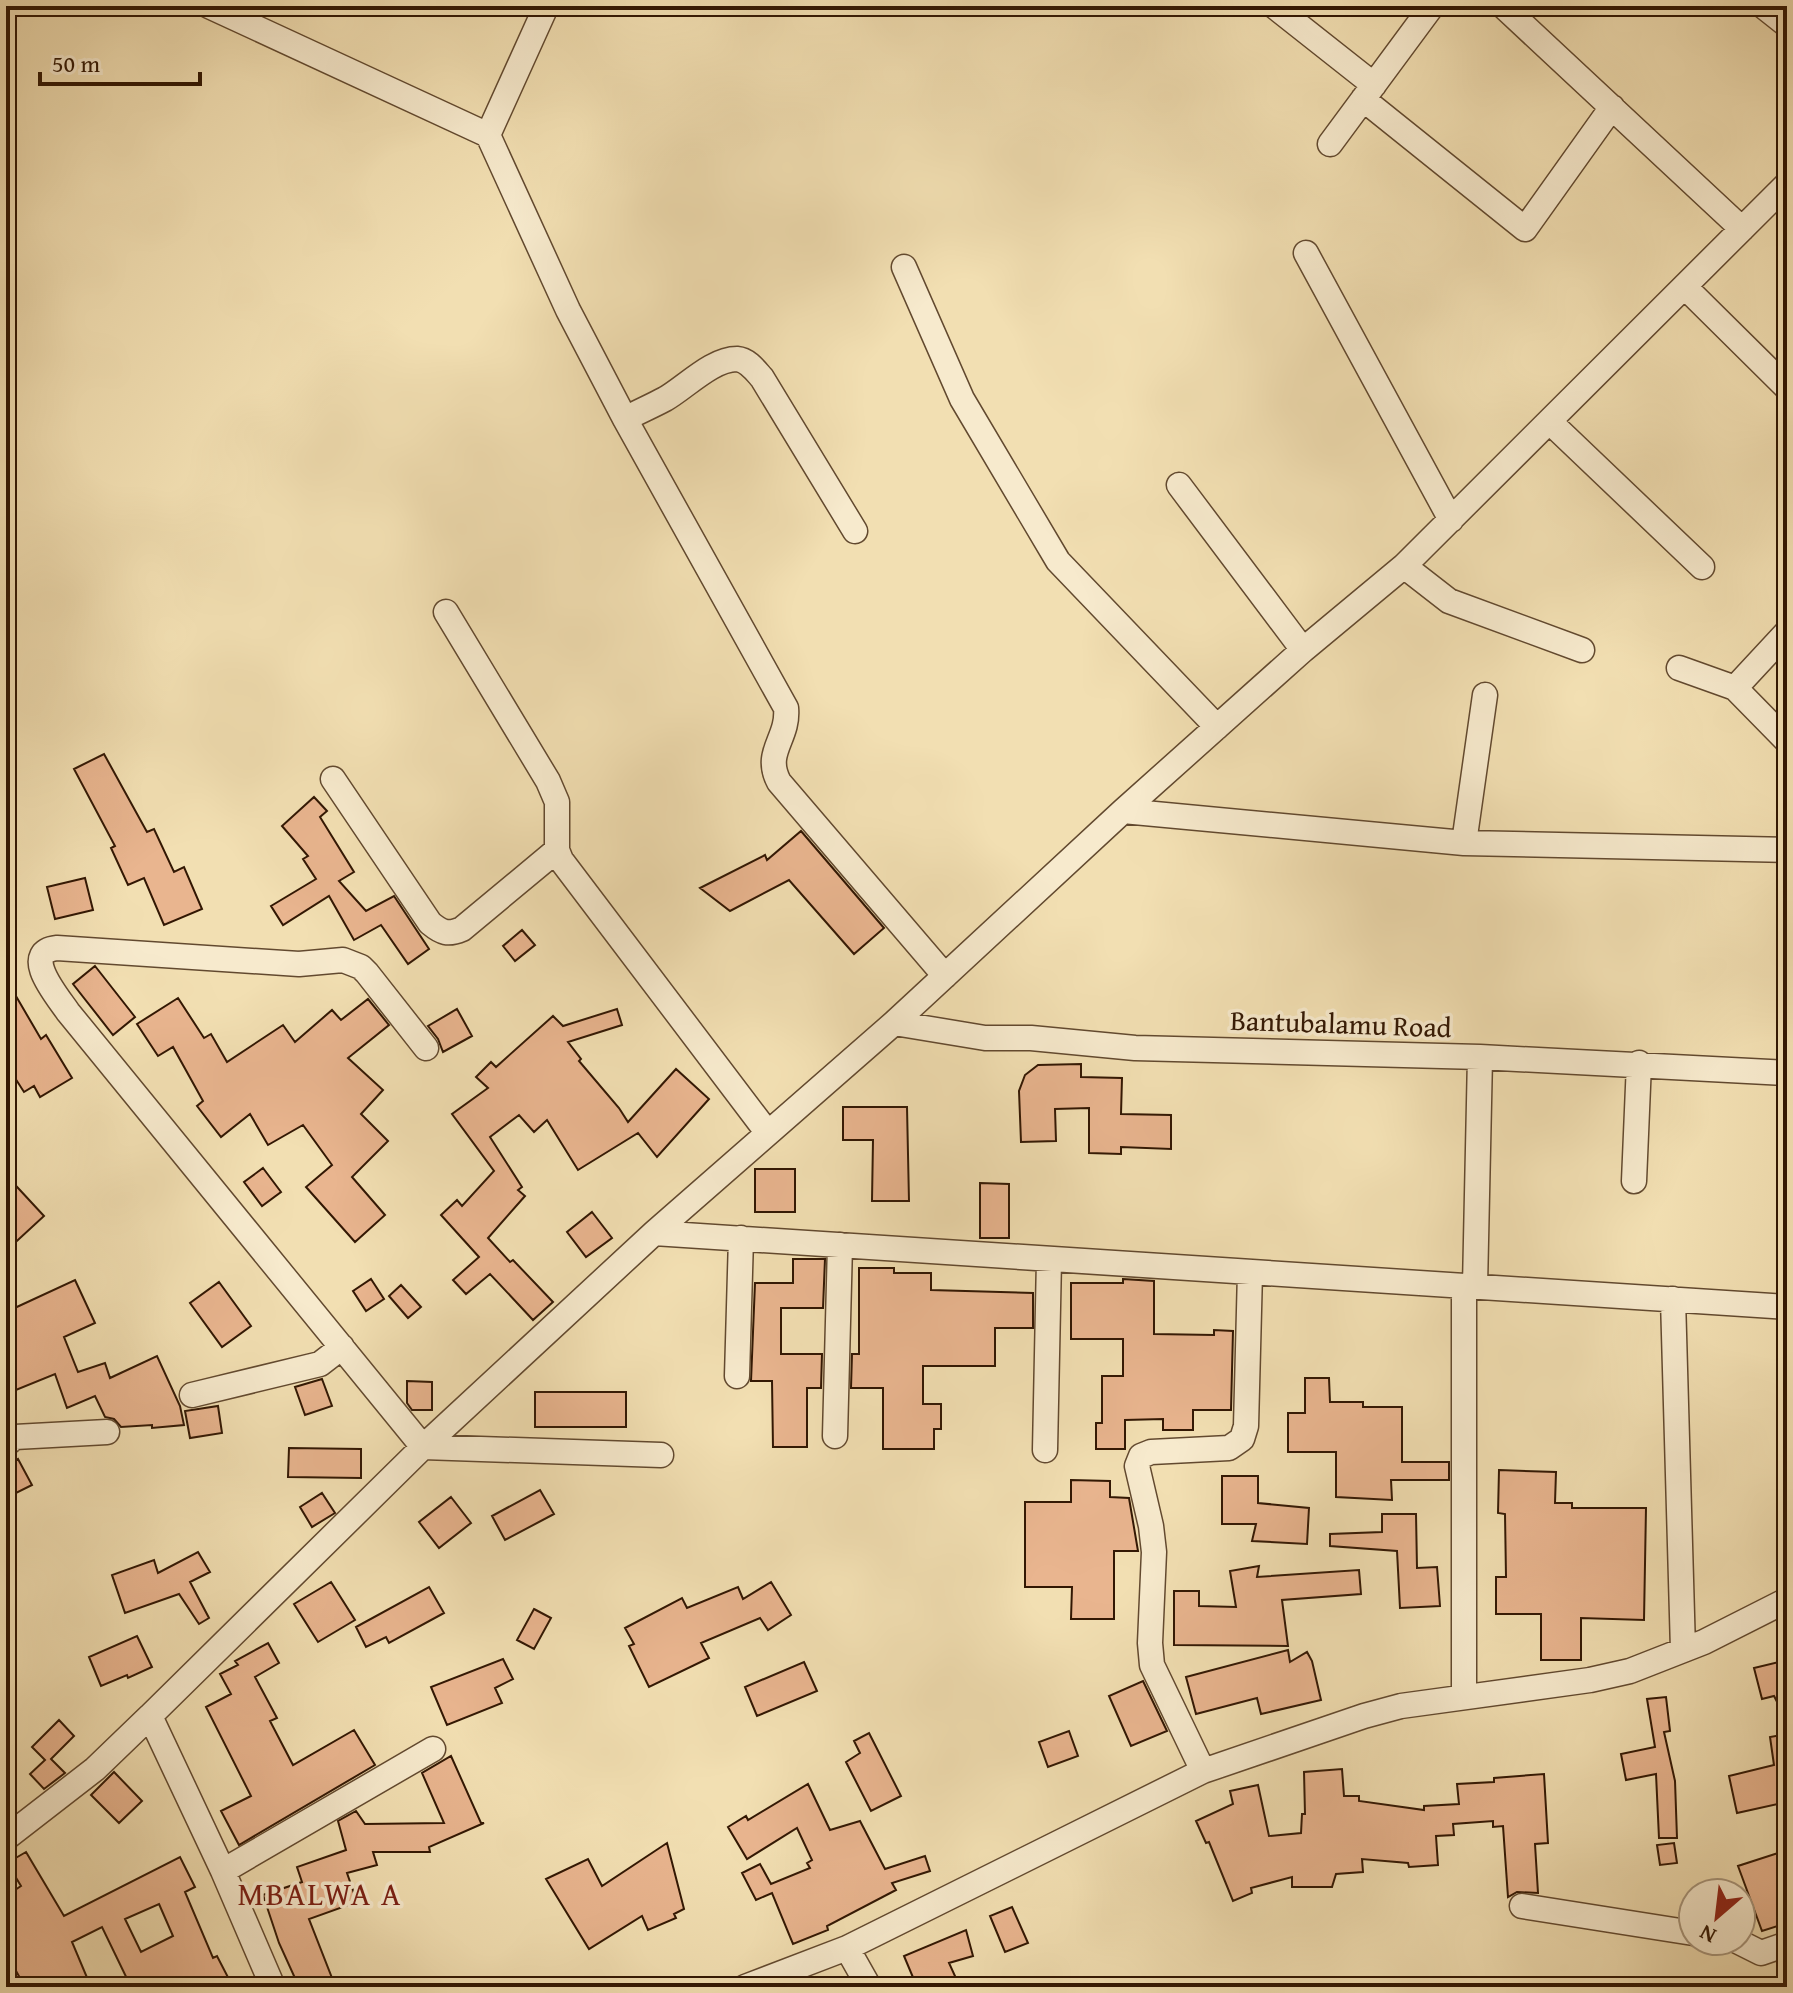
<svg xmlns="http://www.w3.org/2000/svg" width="1793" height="1993" font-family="'Gentium Book Plus',serif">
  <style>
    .building { fill: #e9b58f; stroke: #321703; stroke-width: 2; fill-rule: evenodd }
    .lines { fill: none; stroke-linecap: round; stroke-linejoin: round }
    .minor-casing { stroke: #62492f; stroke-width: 27 }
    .minor { stroke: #f7eacd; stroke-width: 24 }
    .labels { text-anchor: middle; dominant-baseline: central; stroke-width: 7; stroke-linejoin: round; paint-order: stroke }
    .street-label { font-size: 28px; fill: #321703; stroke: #f7eacd }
    .quarter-label { font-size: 32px; letter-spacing: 2px; fill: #7a1f14; stroke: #f7eacd }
  </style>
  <rect width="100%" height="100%" fill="#f2dfb2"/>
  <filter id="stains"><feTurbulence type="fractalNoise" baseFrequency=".0025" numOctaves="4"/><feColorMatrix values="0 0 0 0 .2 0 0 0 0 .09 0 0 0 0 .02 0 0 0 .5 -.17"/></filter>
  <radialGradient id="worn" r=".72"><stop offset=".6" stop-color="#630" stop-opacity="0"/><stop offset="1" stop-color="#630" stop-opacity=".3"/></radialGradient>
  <path class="building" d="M104,754L147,832L154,829L174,872L184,867L202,909L164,925L144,878L128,885L111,848L115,846L74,769Z
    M314,797L327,811L320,817L354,872L339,881L366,911L394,896L429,949L408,964L381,925L354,940L329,896L283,925L271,906L316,879L303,859L308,856L282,826Z
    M801,831L884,928L854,954L789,880L730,911L700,888L765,855L767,860Z
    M85,878L93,910L55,919L47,887Z
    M522,930L535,945L515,961L503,946Z
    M95,966L135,1017L113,1035L73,984Z
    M6,979L41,1039L46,1035L72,1078L40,1097L34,1086L24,1092L6,1064Z
    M178,998L204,1038L211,1034L227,1062L283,1025L295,1042L332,1010L341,1020L368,999L389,1025L348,1058L383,1090L361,1114L388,1141L352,1177L385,1215L355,1242L306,1187L332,1165L303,1125L268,1145L250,1114L221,1137L197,1106L203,1101L173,1047L158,1056L137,1024Z
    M457,1009L472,1036L443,1052L438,1039L428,1026Z
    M617,1009L622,1025L568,1042L581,1059L579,1061L619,1108L628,1122L676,1069L709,1099L657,1157L638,1133L578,1170L547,1120L534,1132L519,1115L490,1137L522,1187L518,1190L525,1196L488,1238L510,1262L513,1260L553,1302L533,1320L490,1274L466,1294L453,1280L479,1257L441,1215L457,1200L462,1206L494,1171L452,1114L488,1088L476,1077L491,1062L496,1067L553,1016L563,1026Z
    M1081,1064V1077L1122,1078L1121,1114L1171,1115V1149L1121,1147V1154L1089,1153V1108L1055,1109L1056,1141L1021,1142L1019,1091L1025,1075L1038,1065Z
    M843,1107H907L909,1201H872L873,1140H843Z
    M263,1168L281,1192L262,1206L244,1182Z
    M755,1169H795V1212H755Z
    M6,1175L44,1216L6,1251Z
    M980,1183L1009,1184V1238H980Z
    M592,1212L612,1238L586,1257L567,1232Z
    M793,1259H825L823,1308H781V1354H822L821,1388H807V1447H773L772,1381H751L755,1283H793Z
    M859,1268H894V1273H931V1290L1033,1293V1328H995V1366H923V1404H941V1429H934V1449H883V1388H851L852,1354H859Z
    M371,1279L384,1299L366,1311L353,1291Z
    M1123,1279L1154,1281V1334L1214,1335V1330L1233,1331L1231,1410H1193V1430H1163V1419L1125,1420V1449H1096V1423H1102V1376H1123V1339H1071V1283H1123Z
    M75,1280L95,1323L64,1337L78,1372L105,1363L110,1378L157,1356L180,1406L184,1425L152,1428V1425L121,1427L114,1419L105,1417L95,1396L67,1408L55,1374L6,1394V1312Z
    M219,1282L251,1326L222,1347L190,1303Z
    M401,1285L421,1307L408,1318L389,1296Z
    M1305,1378H1329L1330,1402H1363V1407H1402V1462H1449V1480H1391L1392,1500L1336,1497V1452H1288V1413H1305Z
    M322,1379L332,1406L305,1415L295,1387Z
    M407,1381L432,1382V1410H412L407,1403Z
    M535,1392H626V1427H535Z
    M218,1406L222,1433L190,1438L185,1411Z
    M289,1448L361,1449V1478L288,1477Z
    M18,1459L32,1485L6,1498V1466Z
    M1499,1470L1556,1472L1555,1503H1572V1508H1646L1644,1620L1581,1618V1660H1541V1614H1496V1577H1506L1505,1514L1498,1513Z
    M1222,1476H1258V1503L1309,1508L1307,1544L1252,1541L1256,1524H1222Z
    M1071,1480L1110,1481V1497L1129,1498L1138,1551H1114V1619H1071L1072,1587H1025V1502H1071Z
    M540,1490L554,1514L505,1540L492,1516Z
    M322,1493L335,1513L312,1527L300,1507Z
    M451,1497L471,1523L439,1548L419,1522Z
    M1382,1514H1416L1417,1568L1437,1567L1440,1606L1400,1608L1397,1551L1330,1546V1534L1382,1532Z
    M198,1552L210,1572L190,1582L209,1618L199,1624L179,1594L125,1613L112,1575L154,1560L158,1573Z
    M1259,1566L1257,1577L1359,1570L1361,1594L1282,1600L1288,1646L1174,1645V1591H1199V1606L1236,1607L1230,1571Z
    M331,1582L355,1620L318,1642L294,1604Z
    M771,1582L791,1615L768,1630L760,1618L701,1643L709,1658L649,1687L629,1646L634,1644L625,1628L682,1598L687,1608L738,1587L743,1599Z
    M429,1587L444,1613L389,1643L386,1637L366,1647L356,1627Z
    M534,1609L551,1618L534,1649L517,1640Z
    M137,1636L152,1667L128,1678L127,1675L101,1686L89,1657Z
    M268,1643L279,1663L255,1677L277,1718L270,1721L293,1765L354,1730L375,1765L239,1845L221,1811L251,1796L206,1707L231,1694L220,1674L238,1665L235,1661Z
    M1288,1650L1290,1662L1307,1652L1312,1661L1321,1700L1261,1714L1257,1698L1196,1714L1186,1677Z
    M503,1659L513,1679L495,1688L502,1703L447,1725L431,1687Z
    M1787,1660V1721L1774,1696L1762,1699L1754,1668Z
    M804,1662L817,1691L757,1716L745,1687Z
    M1143,1681L1167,1731L1131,1746L1109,1696Z
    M1666,1697L1670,1731L1664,1732L1675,1781L1677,1838H1659L1656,1774L1626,1780L1621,1754L1655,1747L1647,1699Z
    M59,1720L74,1736L51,1759L65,1773L44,1789L30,1774L45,1760L32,1747Z
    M1069,1731L1078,1756L1048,1767L1039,1742Z
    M869,1733L901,1796L871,1811L846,1762L860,1753L854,1741Z
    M1787,1734V1802L1737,1813L1729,1776L1774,1765L1770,1737Z
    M451,1756L481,1823H484L429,1847L430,1852H373L377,1865L347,1873L357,1902L309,1919L332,1978L312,1987H299L279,1943L263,1895L302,1882L297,1867L346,1850L338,1821L356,1811L365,1824L444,1823L422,1773Z
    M1342,1769L1344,1796H1359V1801L1424,1810V1806L1459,1804L1457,1784L1494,1782V1778L1544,1774L1548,1843L1535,1844L1538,1893L1517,1892L1508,1897L1503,1826L1493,1827V1821L1453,1824L1454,1835L1436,1836L1438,1865L1409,1867L1408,1863L1362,1859L1363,1872L1336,1874L1332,1887H1292V1877L1251,1888L1252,1893L1233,1901L1209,1842L1206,1843L1196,1821L1233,1804L1230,1791L1258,1785L1269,1836L1301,1833L1302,1814H1305L1304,1772Z
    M114,1772L142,1801L119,1823L91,1795Z
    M808,1784L830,1830L860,1821L885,1869L925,1856L930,1871L892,1883L896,1890L827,1926L828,1930L793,1944L772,1893L756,1900L742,1873L760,1864L771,1884L810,1868L807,1863L812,1860L797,1828L747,1859L728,1827L746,1816L748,1820Z
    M667,1843L684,1909L674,1914L676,1918L648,1930L642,1916L589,1949L546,1879L588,1859L602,1886Z
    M1674,1843L1677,1863L1660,1865L1657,1845Z
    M26,1852L64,1916L180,1857L195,1887L185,1892L213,1958L217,1956L233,1987H131L102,1927L72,1942L91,1987H25L6,1953V1896L21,1886L7,1863ZM159,1904L173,1936L141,1952L125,1919Z
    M1778,1853L1787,1879V1923L1762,1931L1738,1866Z
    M1012,1907L1028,1943L1005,1952L990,1916Z
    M966,1930L973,1956L949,1963L960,1987H917L904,1956Z"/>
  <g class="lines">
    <g class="minor-casing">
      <path id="minor" d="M209,6L488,135L568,310L625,419L786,708C789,739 763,752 779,782L945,976
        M1274,6L1374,85
        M1503,6L1742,229
        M1763,6L1787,25
        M1363,99L1525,229L1612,107
        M488,135L545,9L540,6
        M1330,144L1432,6
        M1306,253L1451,520
        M904,267L962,399L1058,561L1217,727
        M1685,287L1787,388
        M625,419C638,412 652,406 665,399C686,387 712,359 737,359C748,360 755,370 762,378L855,531
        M1550,422L1702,567
        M1179,485L1303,650
        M1404,566L1449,601L1582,650
        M446,612L548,781L557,802V850L561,860L767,1132
        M1679,668L1735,688L1787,741
        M1735,688L1787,632
        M333,779L430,923C442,933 448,935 462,929L557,850
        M1123,811L1464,843L1787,850
        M1464,843L1485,695
        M894,1023L985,1038H1031L1135,1048L1480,1057L1787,1073
        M426,1048L367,973L361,967L343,960L299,964L57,948C19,952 58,997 68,1012L423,1447L661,1455
        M1634,1181L1639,1063
        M654,1233L1787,1307
        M1475,1286L1480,1057
        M1673,1299L1683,1650
        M737,1376L741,1238
        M192,1395L320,1364L342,1347
        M835,1436L840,1245
        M6,1444L15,1437L107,1432
        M1045,1450L1049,1259
        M1464,1696V1286
        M1203,1771L1152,1665L1150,1643L1154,1552L1151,1526L1137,1466L1141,1456L1151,1452L1229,1448L1242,1439L1246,1426L1250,1272
        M6,1838L95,1769L150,1716
        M223,1871L433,1749
        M1522,1906L1693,1933
        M1737,1941L1761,1953L1787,1944
        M847,1948L869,1987
        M273,1987L223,1871L150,1716L423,1447L654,1233L894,1023L1123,811L1303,650L1404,566L1787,184
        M745,1987L847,1948L1203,1771L1364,1716L1401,1706L1590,1680L1630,1671L1704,1642L1787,1600"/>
    </g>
    <use href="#minor" class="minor"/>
  </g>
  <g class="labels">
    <g class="street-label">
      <text transform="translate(1341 1023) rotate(2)">Bantubalamu Road</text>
    </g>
    <g class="quarter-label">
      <text x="320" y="1893">MBALWA A</text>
    </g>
  </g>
  <rect width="1793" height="1993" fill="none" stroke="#f2dfb2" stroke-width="32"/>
  <rect x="8" y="8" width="1777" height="1977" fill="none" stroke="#321703" stroke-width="4"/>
  <rect x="16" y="16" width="1761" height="1961" fill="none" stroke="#321703" stroke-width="2"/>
  <g transform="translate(1717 1917) rotate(208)"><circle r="38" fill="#f7eacd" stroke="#a8967c" stroke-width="2"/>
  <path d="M0-6L14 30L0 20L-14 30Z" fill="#8f2418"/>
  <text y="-12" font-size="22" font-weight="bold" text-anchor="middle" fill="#321703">N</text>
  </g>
  <path d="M40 72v12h160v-12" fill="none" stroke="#321703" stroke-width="4"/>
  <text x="52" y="72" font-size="24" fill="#321703" stroke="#f7eacd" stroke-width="6" paint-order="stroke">50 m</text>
  <rect width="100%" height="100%" filter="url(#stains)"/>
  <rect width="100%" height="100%" fill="url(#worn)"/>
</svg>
